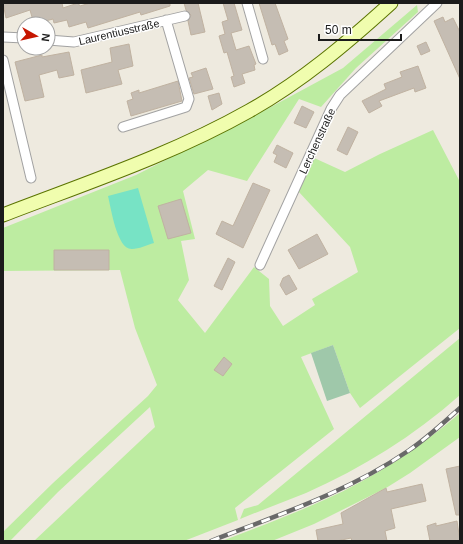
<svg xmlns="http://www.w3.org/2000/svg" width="463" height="544" font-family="Arial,sans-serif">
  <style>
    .grass { fill: #bdeca1 }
    .cemetery { fill: #9fc8aa }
    .pitch { fill: #77e3c5 }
    .building { fill: #c5bdb3; stroke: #c0b2a1 }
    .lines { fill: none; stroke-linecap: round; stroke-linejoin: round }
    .minor-casing { stroke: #a2a2a2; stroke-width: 11 }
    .secondary-casing { stroke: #5b7400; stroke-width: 15 }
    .minor { stroke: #fff; stroke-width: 9 }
    .secondary { stroke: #f0fdae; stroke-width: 13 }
    .rail-casing { stroke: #696969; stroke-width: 4.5 }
    .rail { stroke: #fff; stroke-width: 3; stroke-dasharray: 9; stroke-linecap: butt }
    .labels { text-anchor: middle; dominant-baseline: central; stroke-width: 3; stroke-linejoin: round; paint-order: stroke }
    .street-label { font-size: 11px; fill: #1b1b1b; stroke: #fff }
  </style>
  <rect width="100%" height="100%" fill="#eeeadf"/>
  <path class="grass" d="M417,5L418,12L356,68L321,107L299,99L247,181L208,170L183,191L195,239L181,241L189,280L178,300L205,333L254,267L269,279L270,306L283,326L315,305L312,299L358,272L350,247L298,191L312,157L345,172L380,154L433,130L460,182V328L360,408L350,393L333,345L301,357L334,429L235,508L238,520L184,541H34L155,427L150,407L58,492L10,541H3V532L53,483L148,396L157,385L135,328L120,270L3,271V228L136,175L269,108L343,68Z
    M460,338V395C414,436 362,468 306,493C284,502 262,510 240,519L244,509L258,505Z
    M460,413V437L410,473L386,488L314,524L272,541H222C256,528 291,515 324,500C374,478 419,448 460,413Z"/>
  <path class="cemetery" d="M333,345L350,393L327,401L311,353Z"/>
  <path class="pitch" d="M138,188L154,243C147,245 139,249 132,249C117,250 111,208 108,196Z"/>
  <path class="building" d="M3,3H62L63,8L78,3L80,6L90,3H170V6L141,15L140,12L88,28L86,22L69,27L67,20L54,23L53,19L34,24L30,10L6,18Z
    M184,3H198L205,32L191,35L188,21L191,15L186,10Z
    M223,3H234L242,30L231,33L236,50L249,46L256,64L254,65L255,70L242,74L245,83L234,87L231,77L234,76L227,52L224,53L219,36L225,34L222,22L228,20Z
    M259,3H275L288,39L284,41L288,51L279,55L275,44L272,45Z
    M443,17L445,22L453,18L460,32V79L434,21Z
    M426,42L430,51L421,55L417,46Z
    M129,44L133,66L118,70L122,84L86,93L81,70L112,62L110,48Z
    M69,52L74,75L59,78L57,70L39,75L44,97L25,101L15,62L42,55V57Z
    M418,66L426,88L415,92L414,88L379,101L382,106L369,113L362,101L386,89L384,84L402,77L400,72Z
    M206,68L213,89L194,94L189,78L193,77L191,73Z
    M178,81L182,101L131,116L127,101L133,99L131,93L139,90V93Z
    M219,93L222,104L212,110L208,96Z
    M302,106L314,112L306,128L294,123Z
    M348,127L358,132L347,155L337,150Z
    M277,145L293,153L286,168L274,162L277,155L273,153Z
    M253,183L270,190L243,248L216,234L222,221L233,226Z
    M181,199L191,233L168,239L158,206Z
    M317,234L328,254L299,269L288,250Z
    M54,250H109V270H54Z
    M228,258L235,262L222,290L214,286Z
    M289,275L297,289L286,295L280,285L283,278Z
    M224,357L232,364L223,376L214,370Z
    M460,466V515H456L446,469Z
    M422,484L426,501L391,509L395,528L385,531L387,541H352L351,538L337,541H318L316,530L343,524L341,513L386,488L387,492Z
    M457,521L460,541H430L427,526L436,523V526Z"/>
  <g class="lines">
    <g class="minor-casing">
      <path id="minor" d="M247,3L263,59
        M3,37L24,38
        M48,40L74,42L185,16
        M3,60L31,178
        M123,127L186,107L189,99L166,20
        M260,265L331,109L340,95L437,3"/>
    </g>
    <g class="secondary-casing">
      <path id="secondary" d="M3,215C86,183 171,155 249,111C301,82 347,43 391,3"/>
    </g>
    <use href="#minor" class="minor"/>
    <use href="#secondary" class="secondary"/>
    <g class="rail-casing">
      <path id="rail" d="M211,541C278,515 348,492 408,451C426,439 443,423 460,408"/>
    </g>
    <use href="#rail" class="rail"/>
  </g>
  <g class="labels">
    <g class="street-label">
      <text transform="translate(119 32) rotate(-13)">Laurentiusstraße</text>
      <text transform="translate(317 141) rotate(-65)">Lerchenstraße</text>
    </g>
  </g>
  <rect width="463" height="544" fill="none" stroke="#1b1b1b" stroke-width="8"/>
  <g transform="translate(36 36) rotate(98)"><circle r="19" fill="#ffffff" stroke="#a4a4a4"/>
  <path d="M0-3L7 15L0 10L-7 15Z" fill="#c61600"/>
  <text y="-6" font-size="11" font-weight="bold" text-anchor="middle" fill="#1b1b1b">N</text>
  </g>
  <path d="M319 34v6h82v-6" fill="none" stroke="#1b1b1b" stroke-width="2"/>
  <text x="325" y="34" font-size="12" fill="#1b1b1b" stroke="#ffffff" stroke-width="3" paint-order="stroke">50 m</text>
</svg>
